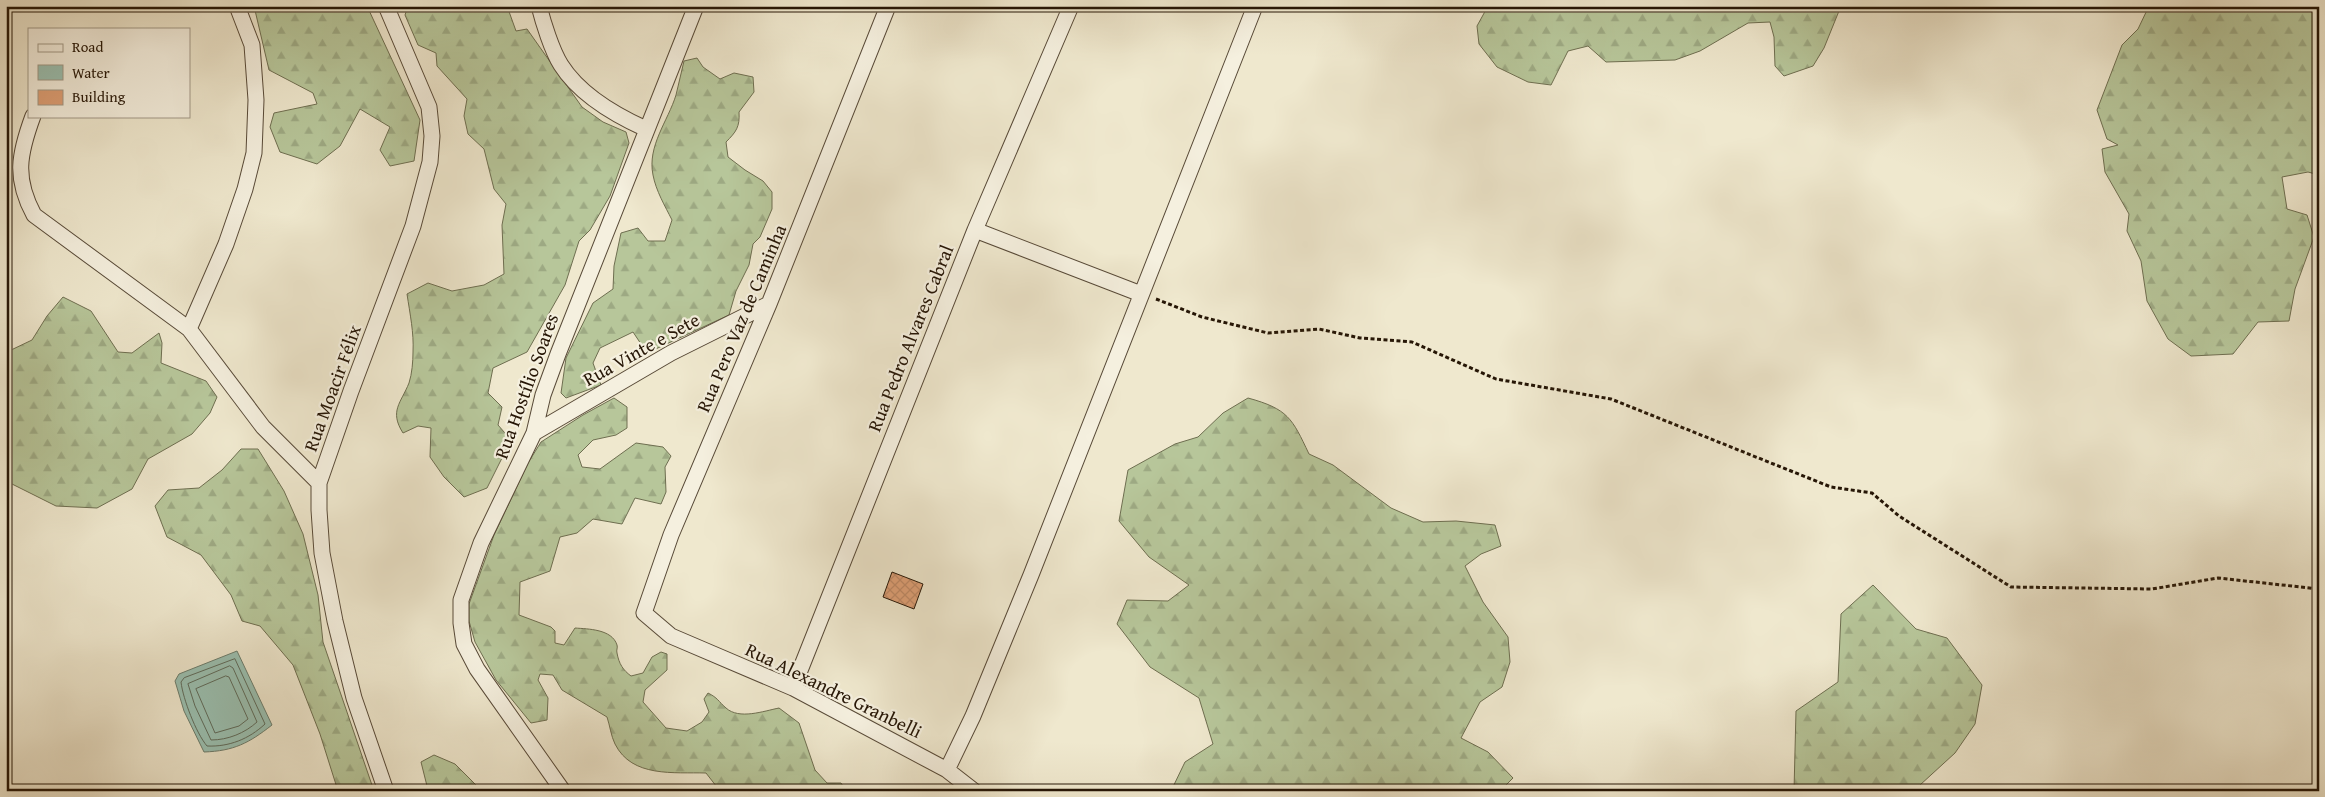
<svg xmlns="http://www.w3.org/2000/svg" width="2325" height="797" font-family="'Gentium Book Plus',serif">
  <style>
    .forest { fill: url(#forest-firs); stroke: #6e6e50 }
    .water { fill: #9bc1b2; stroke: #6c7d6d }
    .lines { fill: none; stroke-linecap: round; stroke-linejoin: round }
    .shore { stroke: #606c5c; stroke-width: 1 }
    .building { fill: url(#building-cross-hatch); stroke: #261606 }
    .minor-casing { stroke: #584a38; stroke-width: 17 }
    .path { stroke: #261606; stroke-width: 3; stroke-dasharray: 4 2.5; stroke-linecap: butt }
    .minor { stroke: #f5f0df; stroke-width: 15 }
    .labels { text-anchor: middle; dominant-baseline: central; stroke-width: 4.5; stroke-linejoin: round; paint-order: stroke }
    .street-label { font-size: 19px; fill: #261606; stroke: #f5f0df }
  </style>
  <defs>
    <pattern id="forest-firs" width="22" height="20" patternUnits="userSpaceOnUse" patternTransform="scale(1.25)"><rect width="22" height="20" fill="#b7c69a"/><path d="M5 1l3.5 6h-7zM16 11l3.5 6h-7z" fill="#9da983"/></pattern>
    <pattern id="building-cross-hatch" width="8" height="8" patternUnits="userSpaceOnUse" patternTransform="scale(1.25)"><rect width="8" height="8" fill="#dfa076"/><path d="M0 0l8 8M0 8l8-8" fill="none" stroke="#bf8965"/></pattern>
  </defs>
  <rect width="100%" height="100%" fill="#efe8ce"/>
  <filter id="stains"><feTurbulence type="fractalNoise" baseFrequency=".004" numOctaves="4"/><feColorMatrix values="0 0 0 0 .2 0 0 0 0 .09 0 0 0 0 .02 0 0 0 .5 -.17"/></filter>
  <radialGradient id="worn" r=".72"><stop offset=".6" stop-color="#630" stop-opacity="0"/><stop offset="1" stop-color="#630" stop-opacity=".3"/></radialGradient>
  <path class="forest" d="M254,6H367L420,120L414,161L390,166L380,150L390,127L360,109L340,146L317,164L280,152L270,127L274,113L317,104L313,93L269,70Z
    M408,6H507L516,31L527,29L582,107L603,122L626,132L629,143L610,196L590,230L579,241L565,285L527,352L493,368L488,393L502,407L498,425L511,440L487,488L464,497L444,477L430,457L431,428L418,426L403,433C389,411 401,403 409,383C412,374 413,361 413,352C414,333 410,314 407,294L428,283L452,291L484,285L504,274L502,225L506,204L494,189L484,149L468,134L464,116L467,99L437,66L436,53L418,45L405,15Z
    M1488,6H1841L1824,48L1813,66L1784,76L1775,66L1774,37L1770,22L1748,23L1700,51L1675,60L1606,62L1588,46L1568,51L1551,85L1528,82L1497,67L1479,44L1477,26Z
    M2149,6H2319V175L2308,172L2282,177L2287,209L2307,215L2314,237L2295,289L2289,321L2258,322L2233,354L2191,356L2168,339L2147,301L2141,261L2127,231L2129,214L2105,172L2102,149L2118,145L2107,139L2097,110L2122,45L2138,29Z
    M697,58L703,67L720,79L734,73L753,77L754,92L739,112C740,127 736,132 726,142L728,157L745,170L763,181L772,192V209L760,237L753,244L749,265L736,291L729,315L647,353L633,332L600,348L593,363L601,385L566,398L561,393L566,358L593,303L613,289L614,266L621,233L638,228L648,241H665L672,220C665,206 656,191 653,175C647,146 668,121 676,95C679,84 681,72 684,61Z
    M63,297L91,311L118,352L132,353L159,333L162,343L161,363L206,381L217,397L210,413L192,434L148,459L132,489L97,508L56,506L6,481V349L9,351L32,340L47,316Z
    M614,398L627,407V428L616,435L593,440L578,455L582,467L600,469L636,443L663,447L671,456L665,467L666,492L661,504L635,498L622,524L593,519L577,533L560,537L550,571L520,582L519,615L551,627L555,631V643L564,645L575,628C588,629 612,629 617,645C618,648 616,650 617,653C619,664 623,670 631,676L643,673L652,657L661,652L667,654V670L645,690L643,702L666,728L687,731L702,722L709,712L704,699L708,693C718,698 718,701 726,708C739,720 764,711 779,708L799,723L815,770L827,783H841L846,791H720L706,773C674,772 632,778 615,744C611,736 610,726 607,717L562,690L553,675L540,674L538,680L548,698L547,720L531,723L496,680L475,642L469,621V604L494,535L528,463L541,442L583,415Z
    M1248,398C1288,409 1292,418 1309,454L1333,465L1391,508L1423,522L1456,521L1495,525L1501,546L1481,554L1465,566L1483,602L1508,637L1510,662L1502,687L1480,702L1461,738L1488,752L1513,778L1503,788L1464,791H1171L1185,762L1213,744L1199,698L1150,667L1117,624L1127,600L1168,601L1189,585L1149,557L1119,521L1128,470L1175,444L1198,437L1223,413Z
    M241,449H258L284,491L303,534L318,595L323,642L374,791H338L320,734L293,665L260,626L242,621L231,595L201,555L167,537L155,506L168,490L199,488L222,470Z
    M1873,585L1916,629L1947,638L1982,685L1975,724L1955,753L1920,785V791H1794L1796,711L1838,682L1841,614Z
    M434,755L455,764L482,791H433L427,786L421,762Z"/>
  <path class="water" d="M237,651L272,725C249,743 234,751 204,752L184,711L175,681L179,674Z"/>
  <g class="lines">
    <path class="shore" d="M235,659L265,724C249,739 229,747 207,746C196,733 183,699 181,682L184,678Z
      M230,666L233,668L257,722C245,733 228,740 211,740L195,706L188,684Z
      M226,676L229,677L248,719L239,726L215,733L196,689Z"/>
  </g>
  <path class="building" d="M892,572L923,584L914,609L883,597Z"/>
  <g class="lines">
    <g class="minor-casing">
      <path id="minor" d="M539,6C543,22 552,51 561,65C580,95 615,115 646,129
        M888,6L769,304L671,535L644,613L671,636L793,688L947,770L974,791
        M33,116C19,154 14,178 34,215L189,329L263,427L319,483
        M975,230L1141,294
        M189,329L226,244L245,189L254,153L256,100L252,45L237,6
        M534,433L671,353L769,304
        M793,688L975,230L1071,6
        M947,770L973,716L1031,575L1255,6
        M386,791L354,698L335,621L322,553L319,510V483L351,391L413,226L430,162L432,136L429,107L386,6
        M563,791L477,669L464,644L461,623V600L481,543L534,433L543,395L558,354L696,6"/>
    </g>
    <path class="path" d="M1156,299L1202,317L1268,333L1319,329L1360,338L1412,342L1496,379L1611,399L1831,487L1872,493L1899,516L2011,587L2152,589L2218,578L2319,589"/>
    <use href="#minor" class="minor"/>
  </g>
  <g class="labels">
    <g class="street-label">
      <text transform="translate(741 318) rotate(-67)">Rua Pero Vaz de Caminha</text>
      <text transform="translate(910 338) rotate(-68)">Rua Pedro Alvares Cabral</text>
      <text transform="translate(641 349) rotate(-29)">Rua Vinte e Sete</text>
      <text transform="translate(526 386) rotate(-70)">Rua Hostílio Soares</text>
      <text transform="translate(332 388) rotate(-70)">Rua Moacir Félix</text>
      <text transform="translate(834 690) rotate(26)">Rua Alexandre Granbelli</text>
    </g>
  </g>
  <rect width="2325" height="797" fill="none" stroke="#efe8ce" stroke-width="25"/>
  <rect x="8" y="8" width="2310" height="782" fill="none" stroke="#261606" stroke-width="2.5"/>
  <rect x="12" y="12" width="2300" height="772" fill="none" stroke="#261606"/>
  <rect x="28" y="28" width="162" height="90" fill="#f5f0df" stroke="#a29988"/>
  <rect x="38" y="44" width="25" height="8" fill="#f5f0df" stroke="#a29988"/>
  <text x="72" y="52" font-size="15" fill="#261606">Road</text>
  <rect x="38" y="65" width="25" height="15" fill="#9bc1b2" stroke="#a29988"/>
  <text x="72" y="78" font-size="15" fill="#261606">Water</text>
  <rect x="38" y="90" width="25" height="15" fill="#dfa076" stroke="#a29988"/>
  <text x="72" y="102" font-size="15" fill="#261606">Building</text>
  <rect width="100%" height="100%" filter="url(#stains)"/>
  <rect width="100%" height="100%" fill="url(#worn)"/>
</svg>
